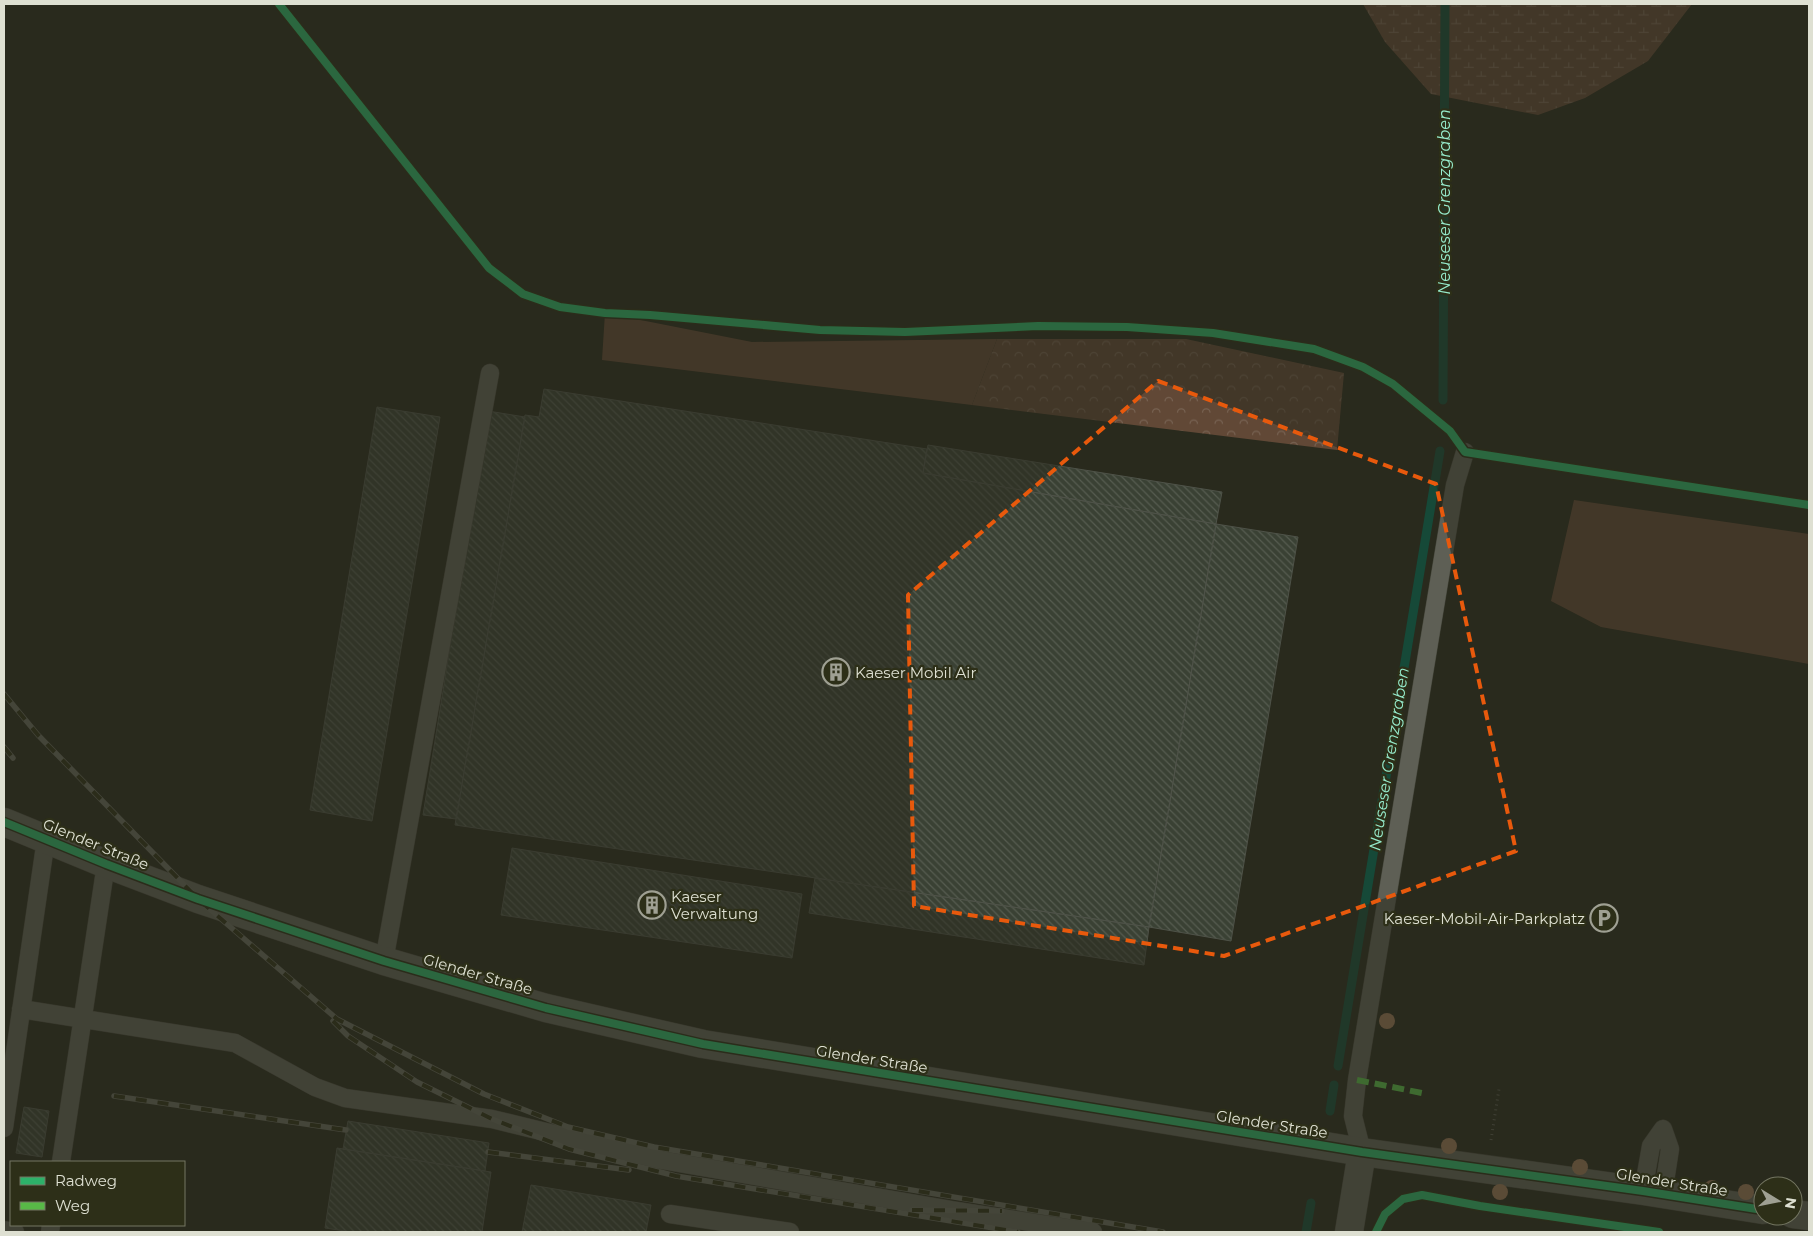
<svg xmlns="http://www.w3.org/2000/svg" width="1813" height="1236" font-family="Montserrat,sans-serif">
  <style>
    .grass { fill: #614836 }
    .forest { fill: url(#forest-crowns) }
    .wetland { fill: url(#wetland-marsh) }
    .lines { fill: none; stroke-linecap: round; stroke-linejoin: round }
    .stream { stroke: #164938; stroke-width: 9 }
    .building { fill: url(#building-back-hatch); stroke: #4e5248 }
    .lane-casing { stroke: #46473c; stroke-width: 19 }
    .street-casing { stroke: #46473c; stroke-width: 29 }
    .path { stroke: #5b5d53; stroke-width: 3; stroke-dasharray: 1 4; stroke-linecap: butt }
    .lane { stroke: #5e5f55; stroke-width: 18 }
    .street { stroke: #5e5f55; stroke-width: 28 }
    .rail-casing { stroke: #64665b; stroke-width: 5.5 }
    .rail { stroke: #2d2f18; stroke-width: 4; stroke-dasharray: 11; stroke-linecap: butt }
    .quiet { stroke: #58b947; stroke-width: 6; stroke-dasharray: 12 6; stroke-linecap: butt }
    .cycleway-casing { stroke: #2d2f18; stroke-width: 11 }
    .cycleway { stroke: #2db169; stroke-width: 8 }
    .tree { fill: #967456 }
    .marked { fill: none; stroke: #e8590c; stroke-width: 4; stroke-dasharray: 10 6; stroke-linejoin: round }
    .labels { text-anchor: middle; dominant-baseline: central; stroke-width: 4.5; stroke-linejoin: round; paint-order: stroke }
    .poi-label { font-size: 15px; fill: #dee0d2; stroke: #2d2f18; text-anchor: start }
    .street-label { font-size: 15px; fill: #dee0d2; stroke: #2d2f18 }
    .water-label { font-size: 16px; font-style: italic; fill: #97edce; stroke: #2d2f18 }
  </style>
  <defs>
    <pattern id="forest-crowns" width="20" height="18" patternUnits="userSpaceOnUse" patternTransform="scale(1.25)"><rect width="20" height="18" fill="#614836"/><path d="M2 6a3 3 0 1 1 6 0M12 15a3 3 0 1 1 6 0" fill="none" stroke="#776252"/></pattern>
    <pattern id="wetland-marsh" width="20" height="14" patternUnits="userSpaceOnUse" patternTransform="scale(1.25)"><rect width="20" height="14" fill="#614836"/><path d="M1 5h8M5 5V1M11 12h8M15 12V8" fill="none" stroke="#776252"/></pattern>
    <pattern id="building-back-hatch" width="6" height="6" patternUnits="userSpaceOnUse" patternTransform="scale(1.25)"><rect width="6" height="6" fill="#3a4134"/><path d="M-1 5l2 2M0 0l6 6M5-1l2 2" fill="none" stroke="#565c50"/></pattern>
  </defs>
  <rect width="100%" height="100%" fill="#292a1d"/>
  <path class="grass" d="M605,313L752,342L997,339L972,405L602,360Z
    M1574,500L1809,534V664L1601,627L1551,601Z"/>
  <path class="forest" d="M997,339H1186L1344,373L1337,450L972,405Z"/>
  <path class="wetland" d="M1363,4H1692L1648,61L1585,98L1538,115L1431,94L1385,42Z"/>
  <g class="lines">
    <path class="stream" d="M1443,400L1445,4
      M1338,1066L1440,451
      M1330,1111L1334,1085
      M1306,1232L1311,1203"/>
  </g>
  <path class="building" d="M544,389L927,449L923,473L1216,524L1149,927L455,825L525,415L539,417Z
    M377,407L440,417L372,821L310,810Z
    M488,411L525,417L456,819L423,815Z
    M928,445L1222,492L1216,524L923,473Z
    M1216,524L1298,537L1231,941L1149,927Z
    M512,848L802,894L792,958L501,915Z
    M815,878L1149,927L1144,965L809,913Z
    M24,1107L49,1111L42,1157L16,1153Z
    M348,1121L489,1143L485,1171L343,1149Z
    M337,1148L491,1172L482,1232H352L325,1228Z
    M531,1185L651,1205L646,1232H522Z"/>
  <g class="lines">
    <g class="lane-casing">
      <path id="lane" d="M384,961L490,373
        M21,1009L235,1043L315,1087L345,1098L492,1119L661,1160L952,1210L1093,1232
        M4,1128L46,839
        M1362,1152L1353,1116L1357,1080L1455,485L1465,452
        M61,1162L106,864
        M1643,1191L1651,1146L1663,1129
        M1663,1194L1670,1149L1663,1129
        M670,1214L790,1232
        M4,1230L15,1232
        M50,1232L51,1225"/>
    </g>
    <g class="street-casing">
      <path id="street" d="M4,822L106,864L198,899L384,961L546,1008L703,1044L1362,1152L1643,1191L1763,1210
        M1793,1214L1809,1216
        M1349,1232L1362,1152"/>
    </g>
    <path class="path" d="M1491,1140L1499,1089
      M1382,1220L1385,1214L1403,1199L1422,1195L1480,1206L1659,1232"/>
    <use href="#lane" class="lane"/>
    <use href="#street" class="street"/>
    <g class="rail-casing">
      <path id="rail" d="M4,694L38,735L198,899L337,1019L484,1094L568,1127L654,1147L1163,1232
        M4,747L13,758
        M333,1021L348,1036L417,1082L492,1119L569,1149L676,1176L1018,1232
        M114,1096L346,1130
        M488,1152L629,1170
        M912,1210L1002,1211"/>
    </g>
    <use href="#rail" class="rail"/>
    <path class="quiet" d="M1357,1080L1422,1093"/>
    <g class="cycleway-casing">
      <path id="cycleway" d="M279,4L489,268L523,294L560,307L605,313L650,315L820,330L905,332L1038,326L1127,327L1213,333L1314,349L1363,367L1393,384L1450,431L1465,452L1809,505
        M4,822L106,864L198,899L384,961L546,1008L703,1044L1362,1152L1643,1191L1763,1210
        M1376,1232L1385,1214L1403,1199L1422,1195L1480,1206L1659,1232"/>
    </g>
    <use href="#cycleway" class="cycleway"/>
  </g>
  <g class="tree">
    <circle cx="1387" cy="1021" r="8"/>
    <circle cx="1449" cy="1146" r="8"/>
    <circle cx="1580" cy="1167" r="8"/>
    <circle cx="1712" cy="1188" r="8"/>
    <circle cx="1500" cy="1192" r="8"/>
    <circle cx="1746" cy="1192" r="8"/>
  </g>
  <path d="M0 0H1813V1236H0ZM1158,381L1436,484L1516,851L1224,956L914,906L908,595Z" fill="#292a1d" fill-opacity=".55" fill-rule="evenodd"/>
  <path class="marked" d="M1158,381L1436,484L1516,851L1224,956L914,906L908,595Z"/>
  <defs>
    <g id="building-ring" transform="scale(1.4375)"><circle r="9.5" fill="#2d2f18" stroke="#9fa093" stroke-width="1.5"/><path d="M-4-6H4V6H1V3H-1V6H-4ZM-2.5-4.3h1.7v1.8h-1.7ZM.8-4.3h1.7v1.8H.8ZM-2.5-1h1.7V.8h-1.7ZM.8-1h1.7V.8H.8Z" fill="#9fa093"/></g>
    <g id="parking-ring" transform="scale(1.4375)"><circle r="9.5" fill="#2d2f18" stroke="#9fa093" stroke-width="1.5"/><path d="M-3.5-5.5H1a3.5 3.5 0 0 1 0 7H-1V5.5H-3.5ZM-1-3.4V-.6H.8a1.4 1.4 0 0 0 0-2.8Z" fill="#9fa093"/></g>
  </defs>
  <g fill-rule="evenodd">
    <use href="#building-ring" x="836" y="672"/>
    <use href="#building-ring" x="652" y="905"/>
    <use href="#parking-ring" x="1604" y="918"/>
  </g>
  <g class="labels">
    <g class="poi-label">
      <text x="855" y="672">Kaeser Mobil Air</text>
      <text x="671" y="896">Kaeser<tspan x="671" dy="17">Verwaltung</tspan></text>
      <text x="1585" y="918" text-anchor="end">Kaeser-Mobil-Air-Parkplatz</text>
    </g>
    <g class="street-label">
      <text transform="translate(96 844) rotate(22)">Glender Straße</text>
      <text transform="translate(478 974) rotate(16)">Glender Straße</text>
      <text transform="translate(872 1059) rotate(9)">Glender Straße</text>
      <text transform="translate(1272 1124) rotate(9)">Glender Straße</text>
      <text transform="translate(1672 1182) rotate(9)">Glender Straße</text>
    </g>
    <g class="water-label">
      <text transform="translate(1444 202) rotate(-90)">Neuseser Grenzgraben</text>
      <text transform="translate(1389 759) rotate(-81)">Neuseser Grenzgraben</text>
    </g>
  </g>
  <rect width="1813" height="1236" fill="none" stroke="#dee0d2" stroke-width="10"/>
  <rect x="10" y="1161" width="175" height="65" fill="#2d2f18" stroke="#747662"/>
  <rect x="20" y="1177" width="25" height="8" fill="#2db169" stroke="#747662"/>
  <text x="55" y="1186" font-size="15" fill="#dee0d2">Radweg</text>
  <rect x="20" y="1202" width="25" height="8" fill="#58b947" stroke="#747662"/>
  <text x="55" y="1211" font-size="15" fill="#dee0d2">Weg</text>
  <g transform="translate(1778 1201) rotate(100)"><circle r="24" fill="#2d2f18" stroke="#747662"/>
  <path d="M0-4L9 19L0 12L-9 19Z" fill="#9fa093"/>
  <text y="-8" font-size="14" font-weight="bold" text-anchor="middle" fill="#dee0d2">N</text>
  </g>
</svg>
